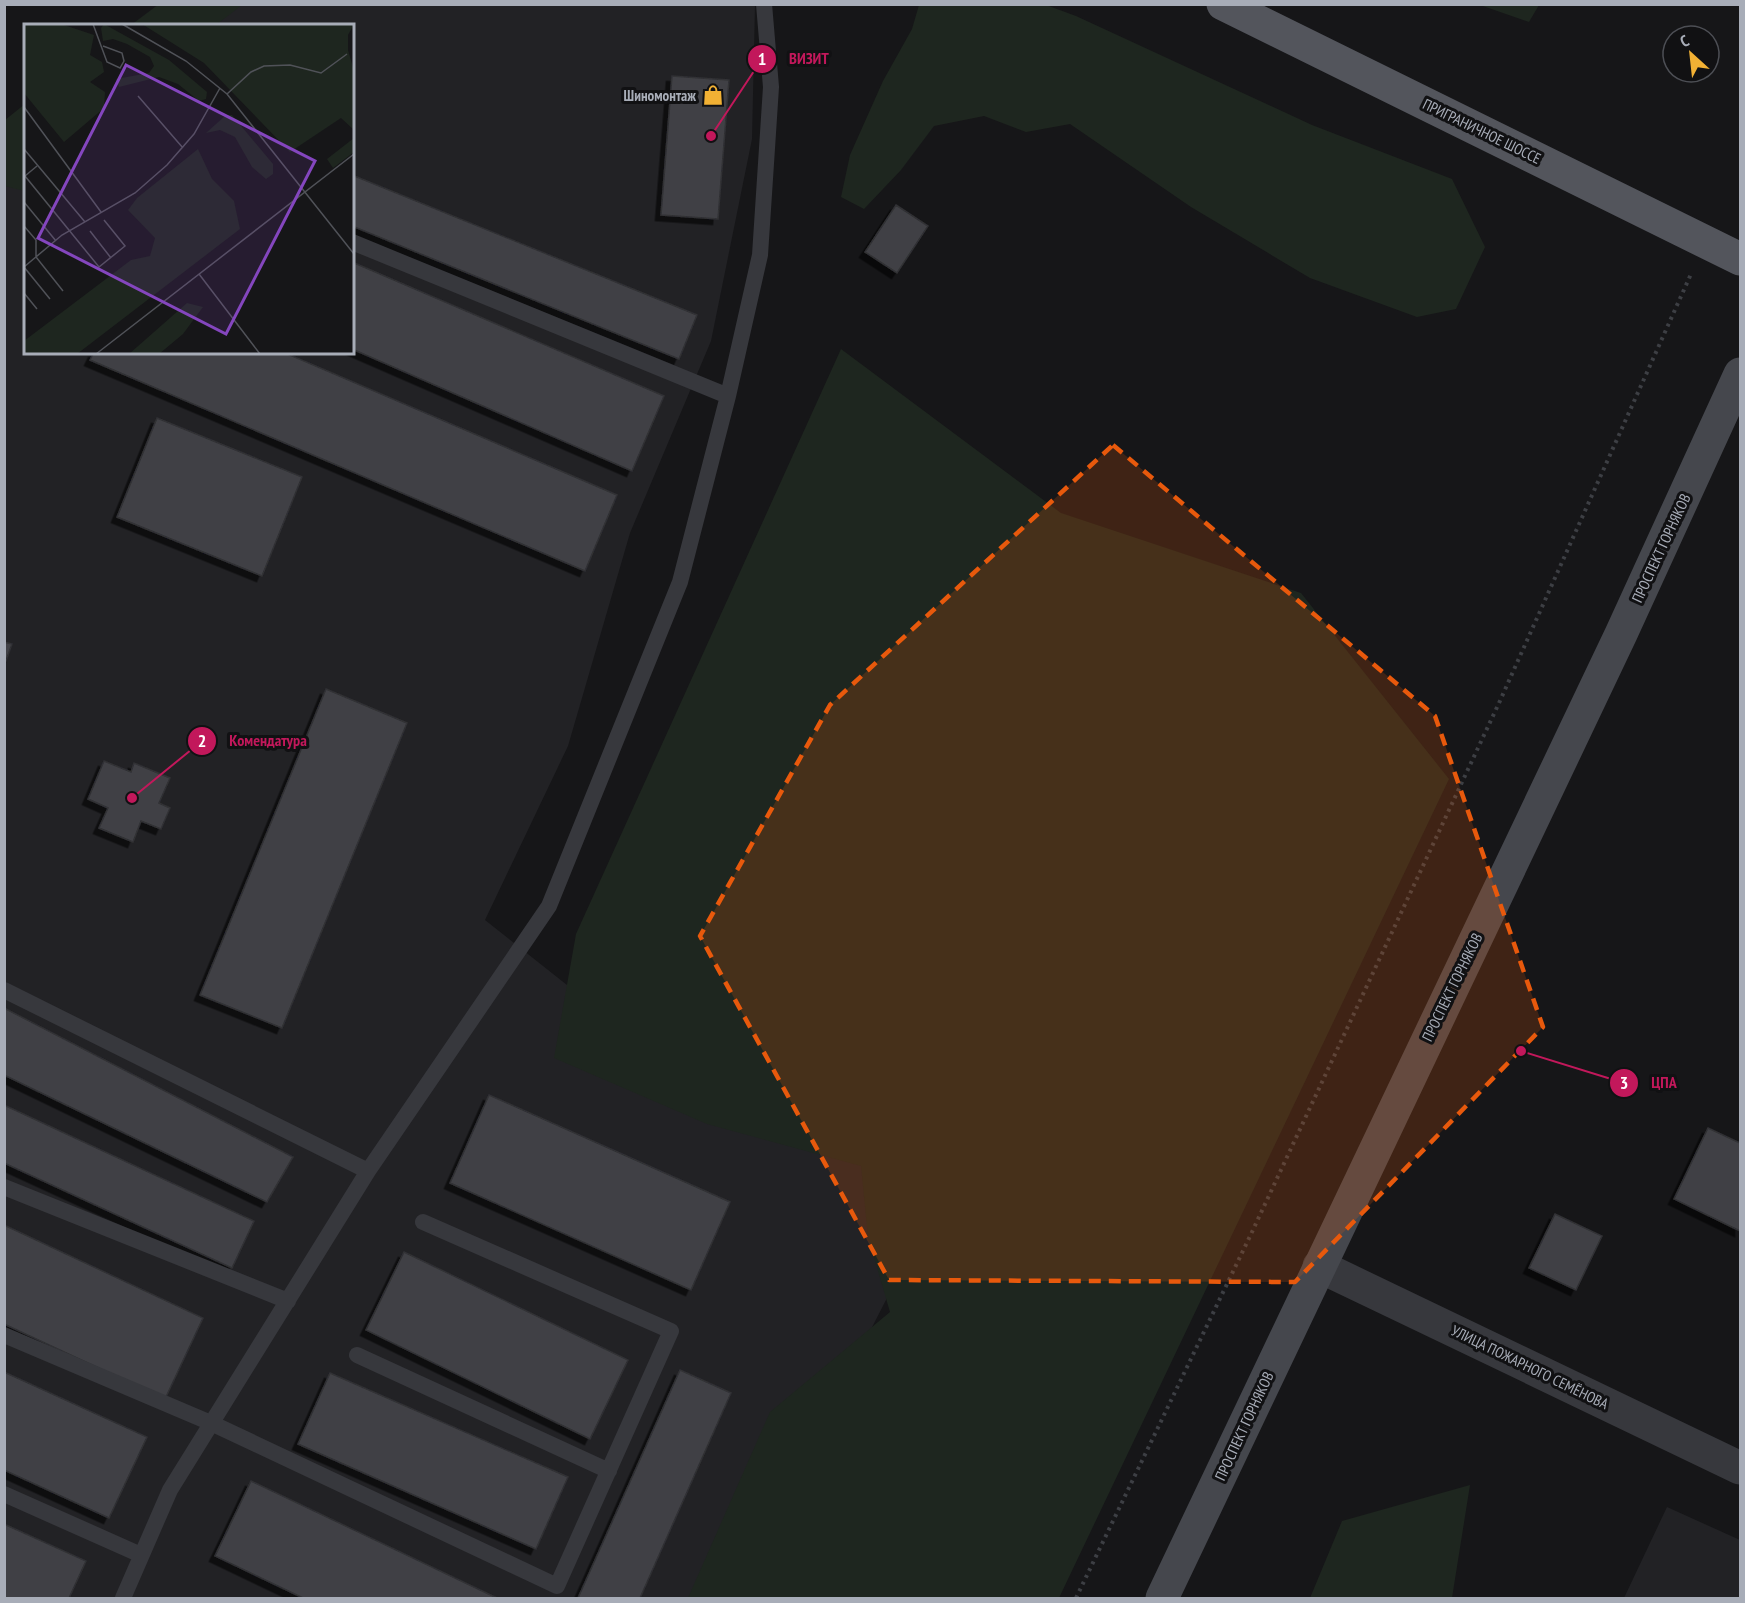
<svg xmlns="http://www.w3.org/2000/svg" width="1745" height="1603" font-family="'PT Sans Narrow',sans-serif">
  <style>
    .built { fill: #222225 }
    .green { fill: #1e261f }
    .building { fill: #404145; stroke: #303034; stroke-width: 1.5; filter: url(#shadow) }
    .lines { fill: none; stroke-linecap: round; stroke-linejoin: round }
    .path { stroke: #3d3f44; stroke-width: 4; stroke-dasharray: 3 4.5; stroke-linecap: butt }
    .lane { stroke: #37383d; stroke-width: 16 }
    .street { stroke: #37383d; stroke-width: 33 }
    .secondary { stroke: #45474d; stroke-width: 33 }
    .primary { stroke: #53555c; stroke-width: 33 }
    .marked { fill: #e8590c; fill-opacity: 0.2; stroke: #e8590c; stroke-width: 4.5; stroke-dasharray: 12 8; stroke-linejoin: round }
    .labels { text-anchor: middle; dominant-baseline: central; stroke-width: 6; stroke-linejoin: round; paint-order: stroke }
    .poi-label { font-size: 15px; font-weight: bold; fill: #a8adb8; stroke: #111113; text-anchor: end }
    .street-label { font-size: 15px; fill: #a8adb8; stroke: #111113 }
    .inset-road { fill: none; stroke: #505258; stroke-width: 1.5 }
    .view { fill: #8446be; fill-opacity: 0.15; stroke: #8446be; stroke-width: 3 }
    .inset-edge { fill: none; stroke: #a8adb8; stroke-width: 3 }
    .leader { fill: none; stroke: #c2185b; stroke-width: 2 }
    .callout-dot { fill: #c2185b; stroke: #111113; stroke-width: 2 }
    .mark-label { font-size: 18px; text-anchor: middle; font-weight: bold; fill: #fff }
    .callout-label { font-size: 16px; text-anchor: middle; font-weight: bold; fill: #c2185b; stroke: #111113; stroke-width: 6; stroke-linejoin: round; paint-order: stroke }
  </style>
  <defs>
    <filter id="shadow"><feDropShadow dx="-5.5" dy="5.5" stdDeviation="0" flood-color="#0009"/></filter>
  </defs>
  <rect width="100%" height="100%" fill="#161618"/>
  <path class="built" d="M210,5H755L752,139L711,341L630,533L568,746L485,920L697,1088L852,1116L925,1224L733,1598H5L4,188L25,170L26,352H352V26L189,25Z
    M1667,1507L1740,1540V1598H1624Z"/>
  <path class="green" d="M159,4H242V5L216,25H131Z
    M919,5H1046L1076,16L1312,125L1452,179L1485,247L1456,309L1417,317L1310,278L1191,207L1070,124L1026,132L984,116L934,126L901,170L864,209L841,197L850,155L883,81L912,29Z
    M1480,5H1539L1529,22Z
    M25,104V191L4,186L5,120Z
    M841,349L1061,513L1301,593L1449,779L1059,1598H688L770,1412L890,1312L868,1237L861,1166L707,1124L554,1058L576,934Z
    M1470,1485L1452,1598H1310L1342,1521Z"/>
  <path class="building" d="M672,76L729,80L718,219L661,215Z
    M352,175L697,315L679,359L352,226Z
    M896,205L928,226L897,273L865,252Z
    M352,262L664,396L632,471L352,349Z
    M94,352H283L617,495L585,571L90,360Z
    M157,418L302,477L262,576L117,517Z
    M4,642L12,644L4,666Z
    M326,689L407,723L282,1028L200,995Z
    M104,761L131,772L134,763L170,778L159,803L170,808L161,829L141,821L133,842L99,828L108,808L88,799Z
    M4,1008L293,1157L267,1202L4,1075Z
    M489,1095L730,1202L691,1290L450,1183Z
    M4,1105L254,1221L232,1268L4,1163Z
    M1708,1128L1740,1143V1231L1674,1199Z
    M1555,1214L1602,1236L1576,1290L1529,1268Z
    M4,1225L203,1318L165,1399L4,1324Z
    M404,1252L628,1360L590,1439L366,1330Z
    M680,1370L731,1393L640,1598H578Z
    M4,1372L147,1437L109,1518L4,1470Z
    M330,1373L568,1477L536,1549L298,1444Z
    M251,1481L497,1598H303L215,1556Z
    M4,1524L86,1561L69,1598H4Z"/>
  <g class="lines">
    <path class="path" d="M1076,1598L1252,1232L1499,703L1691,274"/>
    <path class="lane" d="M352,242L728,396
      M4,990L368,1171
      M4,1187L288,1301
      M4,1335L211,1423L557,1586L671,1331L423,1222
      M357,1355L609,1471
      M4,1494L141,1555
      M123,1598L170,1490L368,1171L549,906L680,582L728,396L760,255L771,87L764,4"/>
    <path class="street" d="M1319,1266L1740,1468"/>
    <path class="secondary" d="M1162,1598L1621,634L1740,374"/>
    <path class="primary" d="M1223,4L1740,259"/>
  </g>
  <path class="marked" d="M1113,445L1435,716L1543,1027L1295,1282L889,1280L700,936L830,705Z"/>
  <defs>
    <g id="shop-bare" transform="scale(1.62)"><path d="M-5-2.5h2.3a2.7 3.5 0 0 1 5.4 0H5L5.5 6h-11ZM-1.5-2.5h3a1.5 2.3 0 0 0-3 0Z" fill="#f2b134" stroke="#111113" stroke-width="2.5" paint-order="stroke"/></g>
  </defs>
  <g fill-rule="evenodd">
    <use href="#shop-bare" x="713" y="95"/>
  </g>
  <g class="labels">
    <g class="poi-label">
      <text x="696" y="95">Шиномонтаж</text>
    </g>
    <g class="street-label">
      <text transform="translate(1482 131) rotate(26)">ПРИГРАНИЧНОЕ ШОССЕ</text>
      <text transform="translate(1661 548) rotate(-65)">ПРОСПЕКТ ГОРНЯКОВ</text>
      <text transform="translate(1452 987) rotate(-64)">ПРОСПЕКТ ГОРНЯКОВ</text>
      <text transform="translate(1530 1367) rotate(26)">УЛИЦА ПОЖАРНОГО СЕМЁНОВА</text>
      <text transform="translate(1244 1426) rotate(-65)">ПРОСПЕКТ ГОРНЯКОВ</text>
    </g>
  </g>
  <g transform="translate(24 24)">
    <rect width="330" height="330" fill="#161618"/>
    <path d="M0,0H37L70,11L66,31L78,38L80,48L66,58L81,68L80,84L40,118L0,69ZM80,0L145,36L183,68L182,75L175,77L154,60L135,53L95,63L92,55L125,49L130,42L126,33L103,20L89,15L79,17L77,4ZM118,0H330L324,11V26L330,47V106L317,94L266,128L180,39ZM202,91H208L249,140V150L242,155L228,143L211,113L196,106L182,109ZM330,114V128L309,144L303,135ZM174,125L188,155L210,177L216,205L53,330H0V317L107,236L126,232L131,214L104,186L113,174ZM163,279L179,283L159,310L135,330H105Z" fill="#1e261f"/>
    <path class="inset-road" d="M69,0L83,38L96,44L100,37L98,29L79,22M98,0L162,37L203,70L330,230M203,70L227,48L240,42L266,41L297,49L323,30M114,72L159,124M0,83L77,188M0,125L61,198M13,142L1,152L75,243L101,222L80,196M0,178L32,217M0,202L12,216V233L39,267M66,207L87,234M175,250L236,330M0,269L13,285M26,275L0,243L38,211L111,169L143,141L170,110L196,64M72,330L330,130"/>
    <path class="view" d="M102,41L291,137L202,310L14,214Z"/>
    <rect width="330" height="330" class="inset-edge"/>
  </g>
  <path class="leader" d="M711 136L762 59M132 798L202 741M1521 1051L1624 1083"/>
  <g class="callout-dot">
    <circle cx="711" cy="136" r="6"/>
    <circle cx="132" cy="798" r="6"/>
    <circle cx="1521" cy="1051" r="6"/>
    <circle cx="762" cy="59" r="15"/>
    <circle cx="202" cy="741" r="15"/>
    <circle cx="1624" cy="1083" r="15"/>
  </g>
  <g class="mark-label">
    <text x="762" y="65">1</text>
    <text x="202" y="747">2</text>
    <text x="1624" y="1089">3</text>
  </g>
  <g class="callout-label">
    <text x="809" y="64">ВИЗИТ</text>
    <text x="268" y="746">Комендатура</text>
    <text x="1664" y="1088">ЦПА</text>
  </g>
  <rect width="1745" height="1603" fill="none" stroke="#a8adb8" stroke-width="12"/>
  <g transform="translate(1691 54) rotate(333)"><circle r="28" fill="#111113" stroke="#4d4f55" stroke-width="1.5"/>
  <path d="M0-4.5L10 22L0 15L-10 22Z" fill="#f2b134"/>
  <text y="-9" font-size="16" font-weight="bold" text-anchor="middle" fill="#a8adb8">С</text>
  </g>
</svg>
